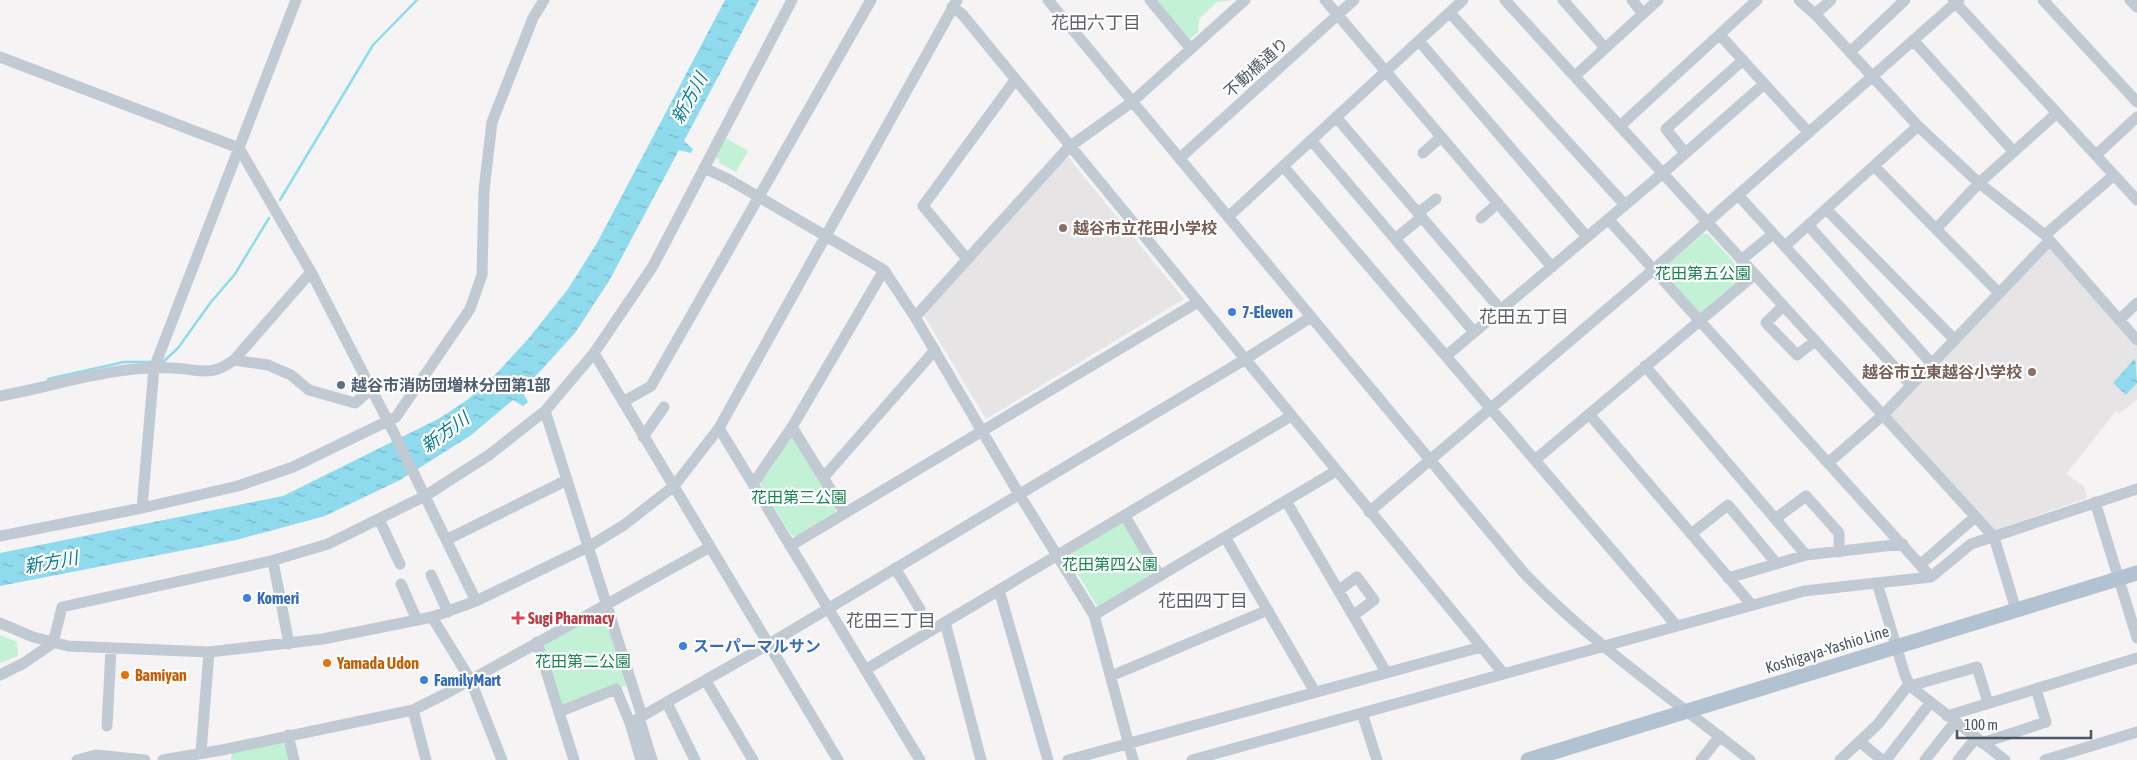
<svg xmlns="http://www.w3.org/2000/svg" width="2137" height="760" font-family="'Asap Condensed','Noto Sans JP',sans-serif">
  <style>
    .education { fill: #e6e4e5 }
    .green { fill: #c3f1d5 }
    .water { fill: url(#water-ripples) }
    .lines { fill: none; stroke-linecap: round; stroke-linejoin: round }
    .stream { stroke: #90daee; stroke-width: 2.5 }
    .minor { stroke: #c1cad2; stroke-width: 11 }
    .major { stroke: #b3c2d1; stroke-width: 15 }
    .education-dot { fill: #8d6e63; stroke: #fff; stroke-width: 2 }
    .shop-dot { fill: #3f7fe0; stroke: #fff; stroke-width: 2 }
    .service-dot { fill: #5c6f8a; stroke: #fff; stroke-width: 2 }
    .health-dot { fill: #e0444e; stroke: #fff; stroke-width: 2 }
    .food-dot { fill: #e8710a; stroke: #fff; stroke-width: 2 }
    .labels { text-anchor: middle; dominant-baseline: central; stroke-width: 4.5; stroke-linejoin: round; paint-order: stroke }
    .street-label { font-size: 16px; fill: #4a5661; stroke: #fff }
    .education-label { font-size: 16px; font-weight: bold; fill: #785e54; stroke: #fff; text-anchor: start }
    .park-label { font-size: 16px; fill: #17864f; stroke: #fff }
    .shop-label { font-size: 16px; font-weight: bold; fill: #366cbe; stroke: #fff; text-anchor: start }
    .service-label { font-size: 16px; font-weight: bold; fill: #4e5e75; stroke: #fff; text-anchor: start }
    .health-label { font-size: 16px; font-weight: bold; fill: #be3a42; stroke: #fff; text-anchor: start }
    .food-label { font-size: 16px; font-weight: bold; fill: #c56008; stroke: #fff; text-anchor: start }
    .neighbourhood-label { font-size: 18px; fill: #5f6368; stroke: #fff }
    .water-label { font-size: 18px; font-style: italic; fill: #0c7c9b; stroke: #fff }
  </style>
  <defs>
    <pattern id="water-ripples" width="26" height="14" patternUnits="userSpaceOnUse" patternTransform="scale(1.25)"><rect width="26" height="14" fill="#90daee"/><path d="M2 4q2-2 4 0t4 0M15 11q2-2 4 0t4 0" fill="none" stroke="#78b4c4"/></pattern>
  </defs>
  <rect width="100%" height="100%" fill="#f5f3f3"/>
  <path class="education" d="M1067,156L1184,299L986,419L923,314Z
    M2048,246L2137,346V399L2119,414L2116,411L2066,474L2084,486L2087,498L1992,531L1886,415Z"/>
  <path class="green" d="M1157,0H1234L1217,2L1199,19L1198,32L1190,39Z
    M724,137L748,151L736,172L718,162L720,160L713,156Z
    M1703,234H1708L1743,272V277L1702,313H1697L1663,275L1662,269Z
    M789,437H793L836,509L835,514L797,537L791,535L761,486V481Z
    M1119,523L1124,524L1152,571L1150,576L1098,608L1066,554Z
    M606,604L632,683L559,712L537,642Z
    M0,635L17,642L18,656L0,663Z
    M281,741L285,745L289,760H231L232,752Z"/>
  <path class="water" d="M725,0H759L684,141L693,149L691,153L679,150L609,281L575,333L522,391L528,402L523,406L513,400L470,436L400,480L325,516L236,540L0,586V553L283,496L440,418L467,400L494,376L529,338L568,289L597,243Z
    M2135,358L2137,383L2126,395L2113,383Z"/>
  <g class="lines">
    <path class="stream" d="M280,200L373,45L417,0
      M163,362L178,348L211,302L235,274L269,218
      M48,379L124,362H151"/>
    <path class="minor" d="M1048,0L1524,573C1592,644 1674,700 1750,760
      M1150,0L1191,49
      M1325,0L1552,267
      M1505,0L1994,537L2016,610
      M1563,0L1605,48
      M1632,0L1643,14
      M1799,0L1815,14L1918,126L1979,183L2045,235L2137,340
      M1953,0L2137,200
      M2043,0L2137,102
      M2130,0L2137,7
      M952,7L962,14L1503,673
      M1450,13L1625,205
      M1815,14L1831,0
      M1720,35L1809,133
      M1913,40L2014,152
      M1419,41L1587,237
      M1850,52L1905,0
      M0,57L239,148L311,272L394,433L476,601
      M1575,76L1658,0
      M1336,117L1501,310
      M1620,126L1757,0
      M1311,140L1474,332
      M1423,153L1441,137
      M1685,153L1666,129L1742,61
      M2096,155L2137,117
      M1180,158L1354,0
      M1283,166L1676,625
      M1874,166L1999,293
      M704,168L728,179L884,270L915,317L1019,494L1094,615L1133,760
      M1738,195L1911,385
      M1826,209L1955,340
      M1418,213L1436,199
      M1228,217L1463,0
      M1481,218L1498,203
      M1608,219L1931,577
      M1808,225L1932,364
      M1936,229L1979,183L2057,113
      M2045,235L2114,175
      M1395,239L1422,217
      M1785,246L1918,126
      M967,259L923,206L1015,80
      M1741,260L1773,234
      M1783,306L1766,323L1797,355L1815,341
      M915,317L1069,147L1132,102L1245,0
      M2119,320L2137,303
      M594,353L838,760
      M1446,356L1663,173L1763,85
      M234,360L268,365L291,375L309,390L355,403L371,389
      M1645,366L1806,555
      M0,396C60,385 109,366 172,368C200,369 209,378 234,360L311,272
      M623,402L651,386L871,0
      M545,411L642,716
      M1589,414L1751,604
      M792,427L845,513
      M719,428L920,760
      M643,437L664,407
      M1535,460L1754,275
      M1828,463L1883,415L2048,242
      M823,478L935,350
      M753,484L792,427L884,270
      M1286,501L1386,672
      M2095,502L2137,638
      M142,508L154,368L296,0
      M1369,512L1653,270L1959,0
      M1125,516L1160,576
      M379,519L400,564
      M1775,519L1806,496L1839,533V552
      M1691,534L1728,505L1777,564
      M0,536L142,508L238,486L293,467L396,417L470,309L482,275L484,190L492,122L533,18L544,0
      M1225,537L1315,692
      M446,540L567,480
      M790,546L1198,302
      M273,561L289,644
      M1921,564L1975,517
      M895,568L920,609
      M431,575L448,612
      M1728,578L1806,555L1903,544
      M1877,583L1905,675L1910,686L2005,760
      M401,584L417,620
      M999,590L1048,760
      M1339,590L1357,577L1374,600L1354,615
      M1094,615L1336,471
      M432,617L470,679L502,760
      M945,622L981,760
      M0,623L33,637L68,646L209,652L323,639L432,617L476,601L588,547L624,525L674,486L719,428L957,0
      M537,642L574,760
      M865,670L1291,416
      M0,675L24,663L53,643L62,607L271,561L328,544L425,496L489,455L545,411L594,353L653,266L792,0
      M1111,676L1268,610
      M706,681L753,760
      M667,703L695,760
      M413,710L426,760
      M559,712L616,689L630,723
      M1362,713L1377,760
      M1947,716L2137,658
      M639,718L652,760
      M107,726L111,649
      M288,735L294,760
      M1860,742L1882,760
      M1982,743L2046,722L2036,689
      M201,752L209,652
      M77,760L96,755L145,760
      M163,760L222,750L413,710L447,693L710,547
      M641,760L630,723L769,644L1244,360L1311,317
      M1068,760L1481,647
      M1192,760L1804,591L1931,577L1971,544L2137,489
      M1701,760L1720,736
      M1840,760L1878,724L1906,688L1910,686L1977,667L1988,703
      M1886,760L1930,703
      M1925,760L1955,722
      M1958,760L1976,738
      M2045,760L2137,732"/>
    <path class="major" d="M1528,760L2137,573"/>
  </g>
  <g class="education-dot">
    <circle cx="1063" cy="228" r="5"/>
    <circle cx="2032" cy="372" r="5"/>
  </g>
  <g class="shop-dot">
    <circle cx="1232" cy="312" r="5"/>
    <circle cx="247" cy="598" r="5"/>
    <circle cx="683" cy="646" r="5"/>
    <circle cx="424" cy="680" r="5"/>
  </g>
  <circle class="service-dot" cx="341" cy="385" r="5"/>
  <path class="health-dot" d="M515.5 610.5h5v5h5v5h-5v5h-5v-5h-5v-5h5z"/>
  <g class="food-dot">
    <circle cx="327" cy="663" r="5"/>
    <circle cx="125" cy="675" r="5"/>
  </g>
  <g class="labels">
    <g class="street-label">
      <text transform="translate(1256 67) rotate(-42)">不動橋通り</text>
      <text transform="translate(1827 649) rotate(-17)">Koshigaya-Yashio Line</text>
    </g>
    <g class="education-label">
      <text x="1073" y="228">越谷市立花田小学校</text>
      <text x="2022" y="372" text-anchor="end">越谷市立東越谷小学校</text>
    </g>
    <g class="park-label">
      <text x="1703" y="273">花田第五公園</text>
      <text x="799" y="497">花田第三公園</text>
      <text x="1110" y="564">花田第四公園</text>
      <text x="583" y="661">花田第二公園</text>
    </g>
    <g class="shop-label">
      <text x="1242" y="312">7-Eleven</text>
      <text x="257" y="598">Komeri</text>
      <text x="693" y="646">スーパーマルサン</text>
      <text x="434" y="680">FamilyMart</text>
    </g>
    <g class="service-label">
      <text x="351" y="385">越谷市消防団増林分団第1部</text>
    </g>
    <g class="health-label">
      <text x="528" y="618">Sugi Pharmacy</text>
    </g>
    <g class="food-label">
      <text x="337" y="663">Yamada Udon</text>
      <text x="135" y="675">Bamiyan</text>
    </g>
    <g class="neighbourhood-label">
      <text x="1096" y="22">花田六丁目</text>
      <text x="1524" y="316">花田五丁目</text>
      <text x="1203" y="600">花田四丁目</text>
      <text x="891" y="620">花田三丁目</text>
    </g>
    <g class="water-label">
      <text transform="translate(689 98) rotate(-61)">新方川</text>
      <text transform="translate(445 432) rotate(-36)">新方川</text>
      <text transform="translate(51 562) rotate(-10)">新方川</text>
    </g>
  </g>
  <path d="M1957 730v8h134v-8" fill="none" stroke="#4a5661" stroke-width="2.5"/>
  <text x="1964" y="730" font-size="15" fill="#4a5661" stroke="#ffffff" stroke-width="4" paint-order="stroke">100 m</text>
</svg>
